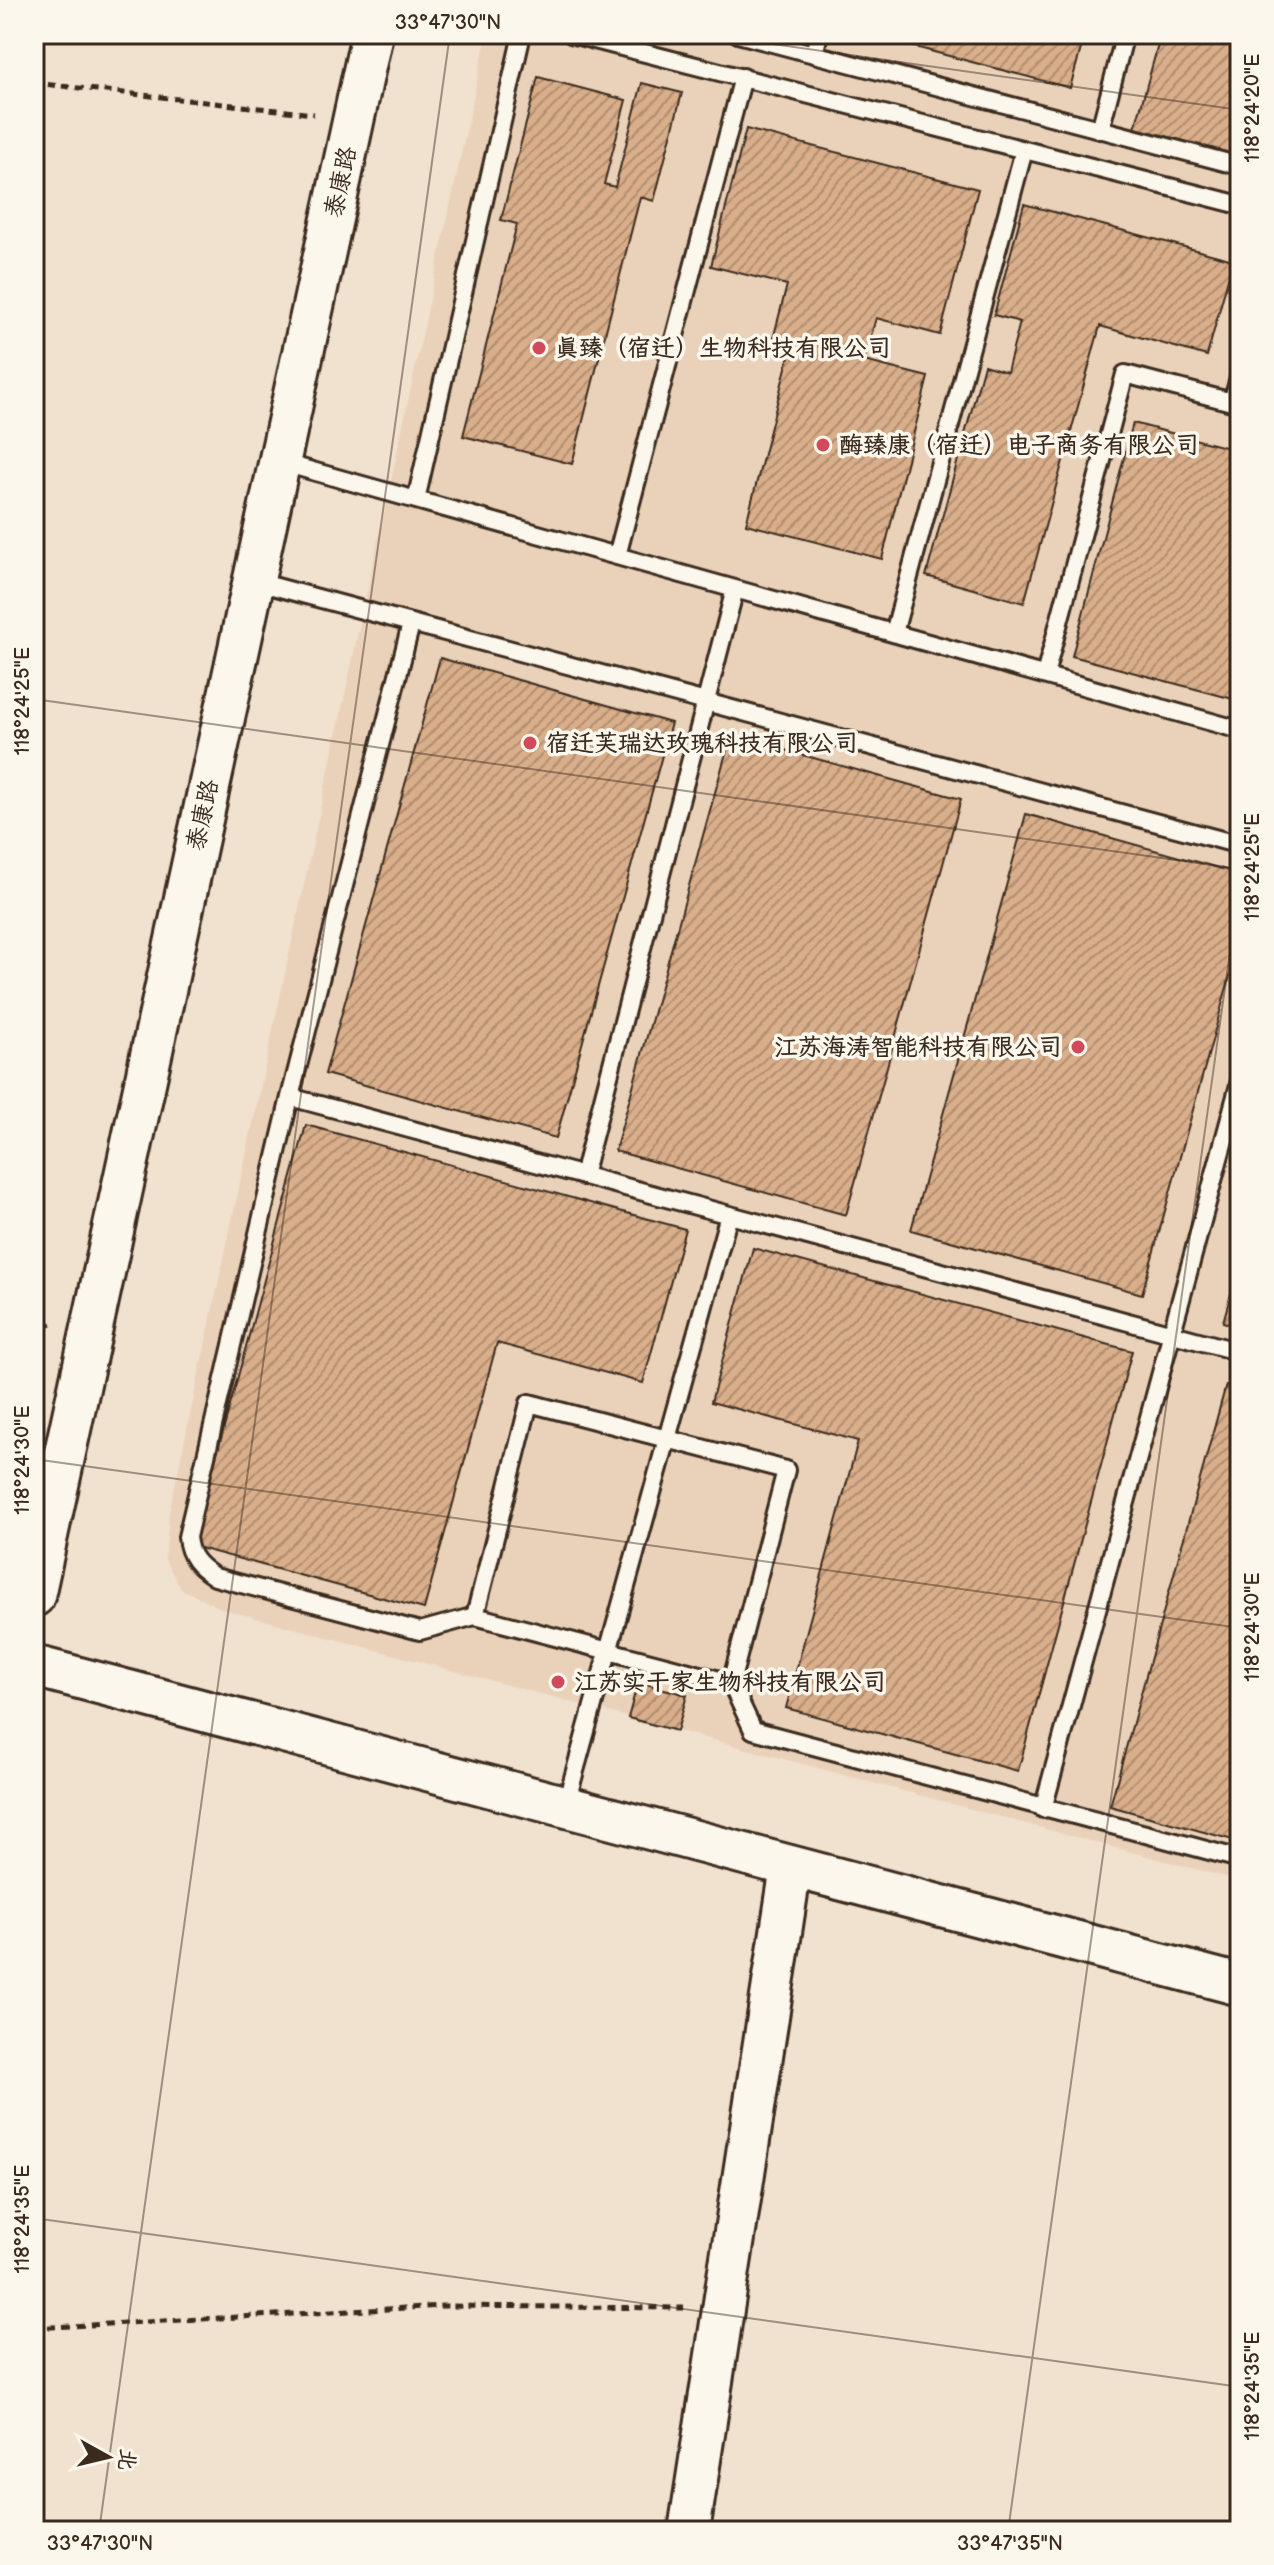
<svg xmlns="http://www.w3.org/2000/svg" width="1274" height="2565" font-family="'Balsamiq Sans','LXGW WenKai TC',sans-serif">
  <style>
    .built { fill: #ead2ba }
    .building { fill: url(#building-hatch); stroke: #3b2a1e; stroke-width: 2 }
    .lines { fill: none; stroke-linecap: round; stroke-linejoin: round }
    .service-casing { stroke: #3b2a1e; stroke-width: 22 }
    .tertiary-casing { stroke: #3b2a1e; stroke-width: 46 }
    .path { stroke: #3b2a1e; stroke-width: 5; stroke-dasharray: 8 6; stroke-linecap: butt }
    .service { stroke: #fbf7ec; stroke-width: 16 }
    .tertiary { stroke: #fbf7ec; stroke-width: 40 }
    .ticks { fill: none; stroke: #3b2a1e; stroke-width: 2; stroke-opacity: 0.45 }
    .poi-dot { fill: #d1495b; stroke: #fbf7ec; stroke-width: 3 }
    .labels { text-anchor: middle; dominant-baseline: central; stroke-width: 7; stroke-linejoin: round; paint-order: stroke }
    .street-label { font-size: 24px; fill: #3b2a1e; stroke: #fbf7ec }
    .poi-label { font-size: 24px; font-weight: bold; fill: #3b2a1e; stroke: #fbf7ec; text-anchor: start }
    .neatline { fill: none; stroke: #3b2a1e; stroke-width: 3 }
    .ticks-label { font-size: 20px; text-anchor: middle; fill: #3b2a1e }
  </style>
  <defs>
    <pattern id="building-hatch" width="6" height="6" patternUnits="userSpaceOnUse" patternTransform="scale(2)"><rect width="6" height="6" fill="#d9ae8a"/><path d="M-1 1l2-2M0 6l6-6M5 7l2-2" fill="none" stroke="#b18e70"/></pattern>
  </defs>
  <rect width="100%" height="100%" fill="#f1e1cf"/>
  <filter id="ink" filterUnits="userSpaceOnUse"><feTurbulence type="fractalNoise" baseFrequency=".0125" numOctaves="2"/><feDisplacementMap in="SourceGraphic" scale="16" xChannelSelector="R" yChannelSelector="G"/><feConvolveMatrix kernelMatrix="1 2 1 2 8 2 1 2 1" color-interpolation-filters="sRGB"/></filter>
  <g filter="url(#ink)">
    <path class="built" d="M487,34H1240V1881L223,1609L181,1589L165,1560L169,1513Z"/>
    <path class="building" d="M866,34H1085L1070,88Z
      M1161,34H1240V156L1135,128Z
      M538,77L626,100L604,184L615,187L642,83L682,93L654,201L640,197L572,464L463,436L517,224L501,220Z
      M746,129L978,189L940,335L876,318L864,361L928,377L882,559L746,524L789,356L770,351L787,285L711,266Z
      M1024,204L1233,260L1207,356L1100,326L1024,603L926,576L984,365L1007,372L1020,322L994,315Z
      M1133,423L1240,451V670L1233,699L1072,656Z
      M440,658L671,723L556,1138L325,1074Z
      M731,735L961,799L846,1215L615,1151Z
      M1026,814L1240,874V940L1142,1294L911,1230Z
      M306,1125L685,1229L643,1383L497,1343L424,1609L192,1546Z
      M753,1248L1132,1351L1018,1771L786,1708L858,1441L711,1402Z
      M1240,1262V1327L1223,1322Z
      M1226,1385L1240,1389V1842L1110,1806Z
      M638,1682L687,1695L677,1731L628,1718Z"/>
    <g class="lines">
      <g class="service-casing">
        <path id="service" d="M571,34L1240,205
          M738,34L1240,166
          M814,54L819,34
          M1100,130L1125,34
          M280,462L1240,730
          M416,500L522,34
          M617,556L743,77
          M254,581L1240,845
          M411,624L290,1097L187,1537C189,1557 198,1566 215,1577L420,1631L475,1616
          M894,633L1024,150
          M1045,675L1125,374L1232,402L1240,375
          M290,1097L1240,1352
          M583,1176L735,589
          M529,1403L786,1470L731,1683L475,1616Z
          M731,1683L753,1730L1240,1859
          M565,1807L729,1215
          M1043,1809L1240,1081"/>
      </g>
      <g class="tertiary-casing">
        <path id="tertiary" d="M34,1596L372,34
          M34,1666L1240,1985
          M689,2531L791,1867"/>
      </g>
      <path class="path" d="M34,83L314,114
        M34,1329L52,1324
        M34,2328L444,2306L684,2308"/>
      <use href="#service" class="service"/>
      <use href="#tertiary" class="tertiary"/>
    </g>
  </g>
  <path class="ticks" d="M701,34L1240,110M34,699L1240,869M34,1459L1240,1628M34,2218L1240,2387M99,2531L450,34M1008,2531L1240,881"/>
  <g class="poi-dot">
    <circle cx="539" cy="348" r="8"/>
    <circle cx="823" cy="445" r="8"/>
    <circle cx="530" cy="743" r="8"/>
    <circle cx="1078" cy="1047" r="8"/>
    <circle cx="558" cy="1682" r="8"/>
  </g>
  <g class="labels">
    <g class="street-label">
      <text transform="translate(341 182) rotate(-78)">泰康路</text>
      <text transform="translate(203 815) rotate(-78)">泰康路</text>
    </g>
    <g class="poi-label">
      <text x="555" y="348">真臻（宿迁）生物科技有限公司</text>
      <text x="839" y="445">酶臻康（宿迁）电子商务有限公司</text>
      <text x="546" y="743">宿迁芙瑞达玫瑰科技有限公司</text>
      <text x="1062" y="1047" text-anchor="end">江苏海涛智能科技有限公司</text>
      <text x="574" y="1682">江苏实干家生物科技有限公司</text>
    </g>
  </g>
  <rect width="1274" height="2565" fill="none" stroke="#fbf7ec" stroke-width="88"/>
  <g transform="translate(108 2457) rotate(98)" stroke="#fbf7ec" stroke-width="6" paint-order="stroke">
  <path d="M0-6L14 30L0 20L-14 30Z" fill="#3b2a1e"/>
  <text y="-12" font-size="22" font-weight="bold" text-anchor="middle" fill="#3b2a1e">北</text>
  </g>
  <rect x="44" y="44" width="1186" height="2477" class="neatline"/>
  <g class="ticks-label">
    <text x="448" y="29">33°47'30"N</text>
    <text transform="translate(1252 108) rotate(-90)" y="7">118°24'20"E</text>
    <text transform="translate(22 701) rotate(-90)" y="7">118°24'25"E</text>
    <text transform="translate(1252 867) rotate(-90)" y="7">118°24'25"E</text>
    <text transform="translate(22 1460) rotate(-90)" y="7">118°24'30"E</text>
    <text transform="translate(1252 1627) rotate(-90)" y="7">118°24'30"E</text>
    <text transform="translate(22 2219) rotate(-90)" y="7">118°24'35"E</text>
    <text transform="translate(1252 2386) rotate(-90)" y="7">118°24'35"E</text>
    <text x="100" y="2550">33°47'30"N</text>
    <text x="1010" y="2550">33°47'35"N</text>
  </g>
</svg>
